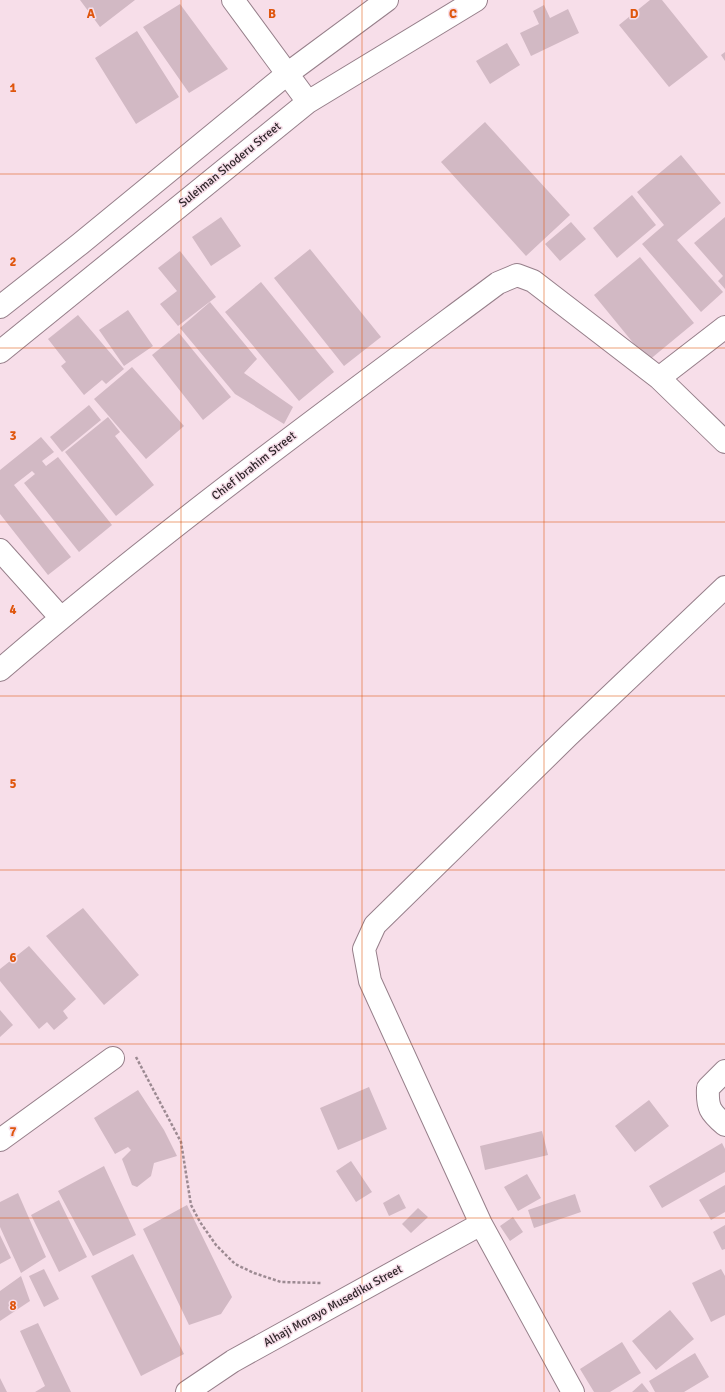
<svg xmlns="http://www.w3.org/2000/svg" width="725" height="1392" font-family="Signika,sans-serif">
  <style>
    .building { fill: #d2b9c4 }
    .lines { fill: none; stroke-linecap: round; stroke-linejoin: round }
    .minor-casing { stroke: #967f8a; stroke-width: 24 }
    .path { stroke: #9c8a92; stroke-width: 2.5; stroke-dasharray: 3 2; stroke-linecap: butt }
    .minor { stroke: #fff; stroke-width: 22 }
    .grid { fill: none; stroke: #df560d; stroke-width: 1; stroke-opacity: 0.55 }
    .labels { text-anchor: middle; dominant-baseline: central; stroke-width: 3; stroke-linejoin: round; paint-order: stroke }
    .street-label { font-size: 12px; fill: #2e2529; stroke: #f7dee9 }
    .grid-label { font-size: 13px; text-anchor: middle; font-weight: bold; fill: #df560d; stroke: #f7dee9; stroke-width: 3; stroke-linejoin: round; paint-order: stroke }
  </style>
  <rect width="100%" height="100%" fill="#f7dee9"/>
  <path class="building" d="M80,0H135L100,27Z
    M650,0H662L708,57L669,87L619,25Z
    M180,4L228,69L189,93L143,27Z
    M544,5L550,18L568,9L579,33L531,56L520,33L539,24L533,11Z
    M137,31L179,97L136,124L95,58Z
    M507,43L520,65L490,84L476,61Z
    M725,52V61L721,55Z
    M485,122L570,215L526,256L441,162Z
    M681,155L721,203L677,240L723,292L701,312L642,244L664,225L637,192Z
    M632,195L656,225L617,258L593,228Z
    M221,217L241,246L211,266L192,237Z
    M725,217V289L718,281L723,276L694,243Z
    M571,222L586,239L560,261L545,244Z
    M310,249L381,337L344,366L274,278Z
    M180,251L216,297L178,326L160,304L177,291L158,268Z
    M640,257L694,323L648,361L594,295Z
    M261,282L334,372L299,401L225,312Z
    M210,302L257,359L244,373L293,407L284,424L235,394L180,328Z
    M128,310L153,346L124,366L99,330Z
    M78,315L124,369L106,384L102,380L84,395L61,366L66,362L48,339Z
    M179,333L231,397L203,420L152,355Z
    M132,367L184,426L146,459L94,399Z
    M89,405L101,420L62,452L50,437Z
    M108,417L120,432L115,436L154,485L116,516L65,452Z
    M41,437L54,452L42,461L46,466L58,457L112,525L79,552L24,483L35,474L32,471L14,485L71,557L48,575L0,514V470Z
    M83,908L139,975L104,1005L46,936Z
    M29,946L76,999L63,1011L68,1018L54,1030L47,1022L39,1029L0,981V969Z
    M0,1010L13,1025L0,1037Z
    M369,1087L387,1129L338,1150L320,1108Z
    M138,1090L164,1130L177,1156L154,1163L151,1176L137,1187L132,1185L122,1159L131,1150L128,1147L115,1154L94,1118Z
    M649,1100L669,1126L635,1152L615,1126Z
    M542,1131L548,1155L485,1170L480,1146Z
    M722,1143L725,1149V1172L662,1208L649,1186Z
    M351,1161L372,1192L356,1202L336,1171Z
    M104,1166L136,1235L93,1256L58,1191Z
    M527,1174L541,1198L518,1211L504,1187Z
    M725,1185V1212L711,1220L699,1200Z
    M18,1193L46,1257L21,1273L0,1227V1202Z
    M399,1194L406,1208L389,1216L383,1203Z
    M575,1194L581,1212L534,1228L528,1210Z
    M59,1200L87,1257L59,1272L31,1215Z
    M187,1205L232,1297L221,1314L189,1325L143,1229Z
    M418,1208L428,1217L411,1233L402,1224Z
    M513,1217L523,1232L510,1241L500,1226Z
    M725,1225V1249L722,1250L713,1232Z
    M0,1235L11,1258L0,1264Z
    M133,1254L184,1354L141,1376L91,1276Z
    M44,1269L59,1299L44,1307L29,1276Z
    M721,1269L725,1276V1315L711,1322L692,1283Z
    M21,1276L30,1301L0,1321V1291Z
    M670,1310L694,1339L656,1370L632,1341Z
    M38,1323L71,1392H35L45,1386L20,1331Z
    M622,1342L641,1373L610,1392H594L580,1369Z
    M695,1353L709,1377L684,1392H655L649,1381Z
    M0,1378L7,1392H0Z
    M642,1383L649,1392H632Z"/>
  <g class="lines">
    <g class="minor-casing">
      <path id="minor" d="M233,0L308,102
        M0,307L80,244L287,74L387,0
        M0,352L308,102L476,0
        M659,378L725,327
        M0,550L61,618
        M0,670C159,533 330,408 498,283L517,275L533,281L659,378L725,442
        M725,1071L708,1088C707,1108 710,1112 725,1125
        M0,1140L113,1058
        M187,1392L233,1361L481,1224
        M573,1392L481,1224L370,981L364,949L375,925L568,736L725,587"/>
    </g>
    <path class="path" d="M136,1057L181,1142L191,1205L200,1222L216,1245L235,1264L254,1273L281,1282L322,1283"/>
    <use href="#minor" class="minor"/>
  </g>
  <path class="grid" d="M181,0V1392M362,0V1392M544,0V1392M0,174H725M0,348H725M0,522H725M0,696H725M0,870H725M0,1044H725M0,1218H725"/>
  <g class="labels">
    <g class="street-label">
      <text transform="translate(230 165) rotate(-39)">Suleiman Shoderu Street</text>
      <text transform="translate(254 466) rotate(-38)">Chief Ibrahim Street</text>
      <text transform="translate(333 1306) rotate(-29)">Alhaji Morayo Musediku Street</text>
    </g>
  </g>
  <g class="grid-label">
    <text x="91" y="18">A</text>
    <text x="272" y="18">B</text>
    <text x="453" y="18">C</text>
    <text x="634" y="18">D</text>
    <text x="13" y="92">1</text>
    <text x="13" y="266">2</text>
    <text x="13" y="440">3</text>
    <text x="13" y="614">4</text>
    <text x="13" y="788">5</text>
    <text x="13" y="962">6</text>
    <text x="13" y="1136">7</text>
    <text x="13" y="1310">8</text>
  </g>
</svg>
